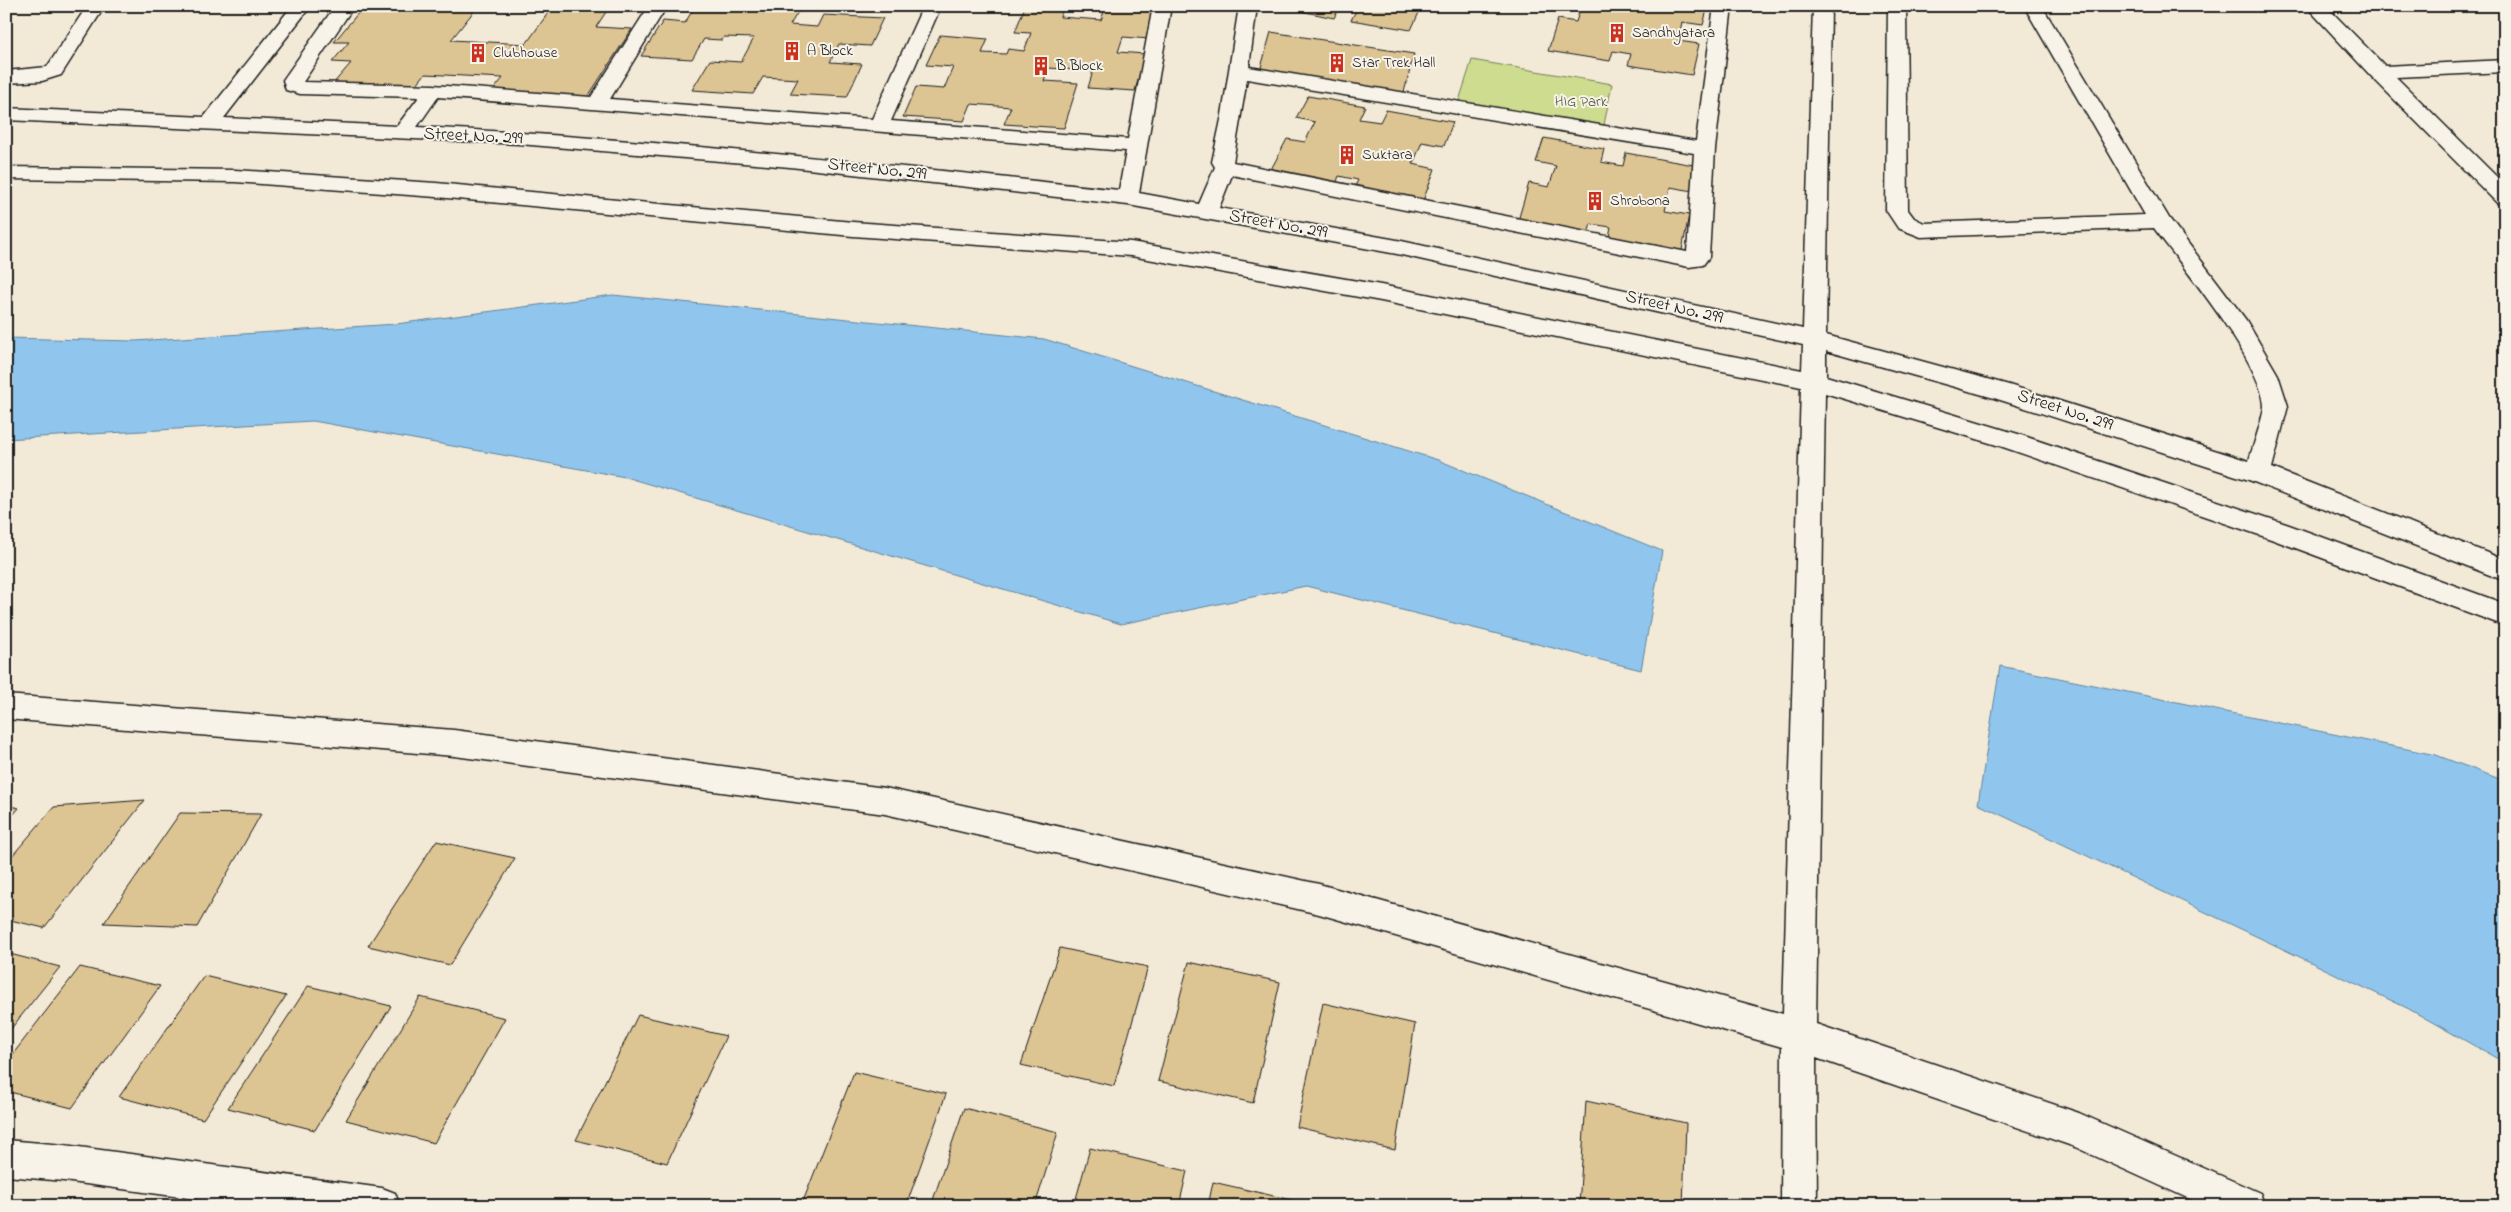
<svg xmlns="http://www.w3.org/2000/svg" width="2511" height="1212" font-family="'Indie Flower',sans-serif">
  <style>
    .green { fill: #cddc8f; stroke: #747c56 }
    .water { fill: #90c6ee; stroke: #62829a }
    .building { fill: #ddc493; stroke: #1c1c1c }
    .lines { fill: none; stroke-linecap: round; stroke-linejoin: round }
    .minor-casing { stroke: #1c1c1c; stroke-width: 3 }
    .minor { fill: #f7f3e8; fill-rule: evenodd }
    .labels { text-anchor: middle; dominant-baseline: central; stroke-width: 4; stroke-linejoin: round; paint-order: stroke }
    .far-poi-label { font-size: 15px; fill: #1c1c1c; stroke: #f7f3e8; text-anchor: start }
    .far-park-label { font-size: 15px; fill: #51563e; stroke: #f7f3e8 }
    .street-label { font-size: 18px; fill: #1c1c1c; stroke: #f7f3e8 }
  </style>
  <rect width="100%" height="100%" fill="#f2ead7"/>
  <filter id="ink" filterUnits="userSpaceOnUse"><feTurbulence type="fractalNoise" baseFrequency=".02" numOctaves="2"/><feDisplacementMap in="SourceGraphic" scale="10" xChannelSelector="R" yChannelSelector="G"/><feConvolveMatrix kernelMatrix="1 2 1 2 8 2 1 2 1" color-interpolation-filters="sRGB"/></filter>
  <g filter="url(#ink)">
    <path class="green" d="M1472,60L1612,84L1603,130L1458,104Z"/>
    <path class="water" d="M613,295L1044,339L1438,460L1662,551L1641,670L1306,586L1121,624L625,477L313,421L6,439V338L135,341L396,324Z
      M2000,666L2436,755L2505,781V1063L2407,1008L1978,804Z"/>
    <path class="building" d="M364,6H478L451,40L526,44L553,6H610L596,27L632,29L587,98L491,93L503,78L425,74L413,89L332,85L351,63L332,62L349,42H334Z
      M695,6H809L801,7L790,25L817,27L823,15L883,18L870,46L839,44L830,62L862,64L847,97L790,94L798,79L763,77L753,94L692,90L710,60L741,62L754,38L724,37L722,40L704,39L692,59L641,56L663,21L685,23Z
      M1025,6H1064L1060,17L1101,20L1106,6L1159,7L1150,39L1123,37L1118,52L1145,54L1135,91L1088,88L1093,71L1048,68L1044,81L1078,83L1064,128L1004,124L1011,107L971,104L964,121L903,117L916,87L944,89L953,67L926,65L940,35L988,39L982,53L1006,54L1008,49L1024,51L1031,33L1015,32Z
      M1277,6H1422L1411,30L1351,20L1356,11L1339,8L1334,18Z
      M1581,6H1708L1703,25L1682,22L1678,41L1699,44L1692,75L1628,65L1631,54L1613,51L1610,61L1548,51L1558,19L1576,22Z
      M1271,32L1414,54L1403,96L1260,71Z
      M1308,96L1365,106L1359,119L1380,122L1386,110L1453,122L1444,146L1422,142L1413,164L1435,169L1421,206L1352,193L1358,180L1339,176L1334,189L1267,177L1287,139L1305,142L1315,122L1296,118Z
      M1544,138L1604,149L1601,162L1623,166L1626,153L1699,166L1693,191L1670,187L1665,211L1689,215L1681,255L1608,241L1611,227L1591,224L1587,237L1517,224L1529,183L1549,187L1556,166L1536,162Z
      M145,800L44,928L6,919V863L54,807Z
      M6,805L19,808L6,823Z
      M180,813L261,814L197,927L104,923Z
      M436,841L515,858L450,965L368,946Z
      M1060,948L1148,967L1114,1086L1021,1065Z
      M6,953L60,967L6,1035Z
      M1189,962L1280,982L1253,1103L1158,1081Z
      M80,967L160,986L72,1108L6,1091V1063Z
      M204,976L286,996L203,1119L119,1097Z
      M308,986L391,1006L315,1130L228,1108Z
      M420,997L505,1018L434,1143L346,1120Z
      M1323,1003L1415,1024L1395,1150L1297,1127Z
      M638,1015L726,1036L667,1163L576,1140Z
      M854,1072L946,1094L906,1206L802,1204Z
      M1586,1101L1686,1123L1683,1206H1579Z
      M964,1108L1058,1132L1035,1206H931Z
      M1090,1148L1187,1171L1179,1206H1074Z
      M1213,1182L1313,1205L1312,1206H1208Z"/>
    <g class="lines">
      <g class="minor-casing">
        <path id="minor" d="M87,6H105L61,75L42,81L6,83V71L47,67Z
          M292,6H311L224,118L397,126L419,97L300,94L286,90L283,80L335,6H354L303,82L433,85L591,97L649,6H667L610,99L872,119L923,6H941L891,121L1128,139L1153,6H1171L1139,193L1199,204L1215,167L1212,162L1222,115L1239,6H1257L1249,67L1696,141L1714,6H1732L1715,149L1709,257L1703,265L1689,267L1232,175L1219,208L1397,240L1803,329L1813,6H1831L1826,335L2009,385L2249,461C2252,448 2264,416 2264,405C2261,361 2182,266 2154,228L1921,237L1898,228L1886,210L1888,6H1906L1908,210L1914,218L1924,223L2145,215L2024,6H2042L2169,218L2246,320L2278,375L2288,406L2272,468L2505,560V581L2249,480L1994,398L1826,351V376L2018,434L2289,525L2505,604V626L2271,539L2000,446L1825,393L1816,1024L2079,1113L2260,1193L2265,1206H2205L2075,1147L1816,1058L1817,1206H1781L1782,1047L1319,914L885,814L454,756L6,719V695L454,730L885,788L1319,884L1783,1014L1801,387L1381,301L1131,256L853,236L436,197L235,182L6,179V167L235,170L436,183L853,222L1131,242L1381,285L1802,370L1803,345L1397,254L1128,205L790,167L519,144L6,120V108L204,117ZM1247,79L1694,153L1687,252L1233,162ZM438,97L1126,151L1119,190C885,165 652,138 417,127Z
          M2306,6H2326L2385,66L2505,60V72L2396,77L2505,185V205L2497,203L2371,76Z
          M6,1140L64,1145L382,1188L395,1193L400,1206H246L64,1181L6,1176Z"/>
      </g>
      <use href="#minor" class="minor"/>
    </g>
  </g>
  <defs>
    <g id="building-bare" transform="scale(1.5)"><path d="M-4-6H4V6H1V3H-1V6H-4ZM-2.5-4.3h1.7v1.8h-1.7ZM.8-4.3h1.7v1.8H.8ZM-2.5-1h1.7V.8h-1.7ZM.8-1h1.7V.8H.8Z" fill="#c8321e" stroke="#f7f3e8" stroke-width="2.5" paint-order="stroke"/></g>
  </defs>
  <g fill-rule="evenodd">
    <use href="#building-bare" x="1617" y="33"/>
    <use href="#building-bare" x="792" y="51"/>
    <use href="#building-bare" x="478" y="53"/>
    <use href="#building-bare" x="1337" y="63"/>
    <use href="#building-bare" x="1041" y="66"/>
    <use href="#building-bare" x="1347" y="155"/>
    <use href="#building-bare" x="1595" y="201"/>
  </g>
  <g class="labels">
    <g class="far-poi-label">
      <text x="1632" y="33">Sandhyatara</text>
      <text x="807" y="51">A Block</text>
      <text x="493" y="53">Clubhouse</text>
      <text x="1352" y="63">Star Trek Hall</text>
      <text x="1056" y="66">B Block</text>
      <text x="1362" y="155">Suktara</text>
      <text x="1610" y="201">Shrobona</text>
    </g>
    <g class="far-park-label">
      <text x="1581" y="102">HIG Park</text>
    </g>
    <g class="street-label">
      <text transform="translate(473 137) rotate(3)">Street No. 299</text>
      <text transform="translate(877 170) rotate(6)">Street No. 299</text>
      <text transform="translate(1278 225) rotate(10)">Street No. 299</text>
      <text transform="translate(1674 308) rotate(13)">Street No. 299</text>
      <text transform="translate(2065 411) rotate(18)">Street No. 299</text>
    </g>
  </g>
  <rect width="2511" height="1212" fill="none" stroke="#f7f3e8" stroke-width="25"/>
  <rect x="12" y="12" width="2486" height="1187" fill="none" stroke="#1c1c1c" stroke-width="2" filter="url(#ink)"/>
</svg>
